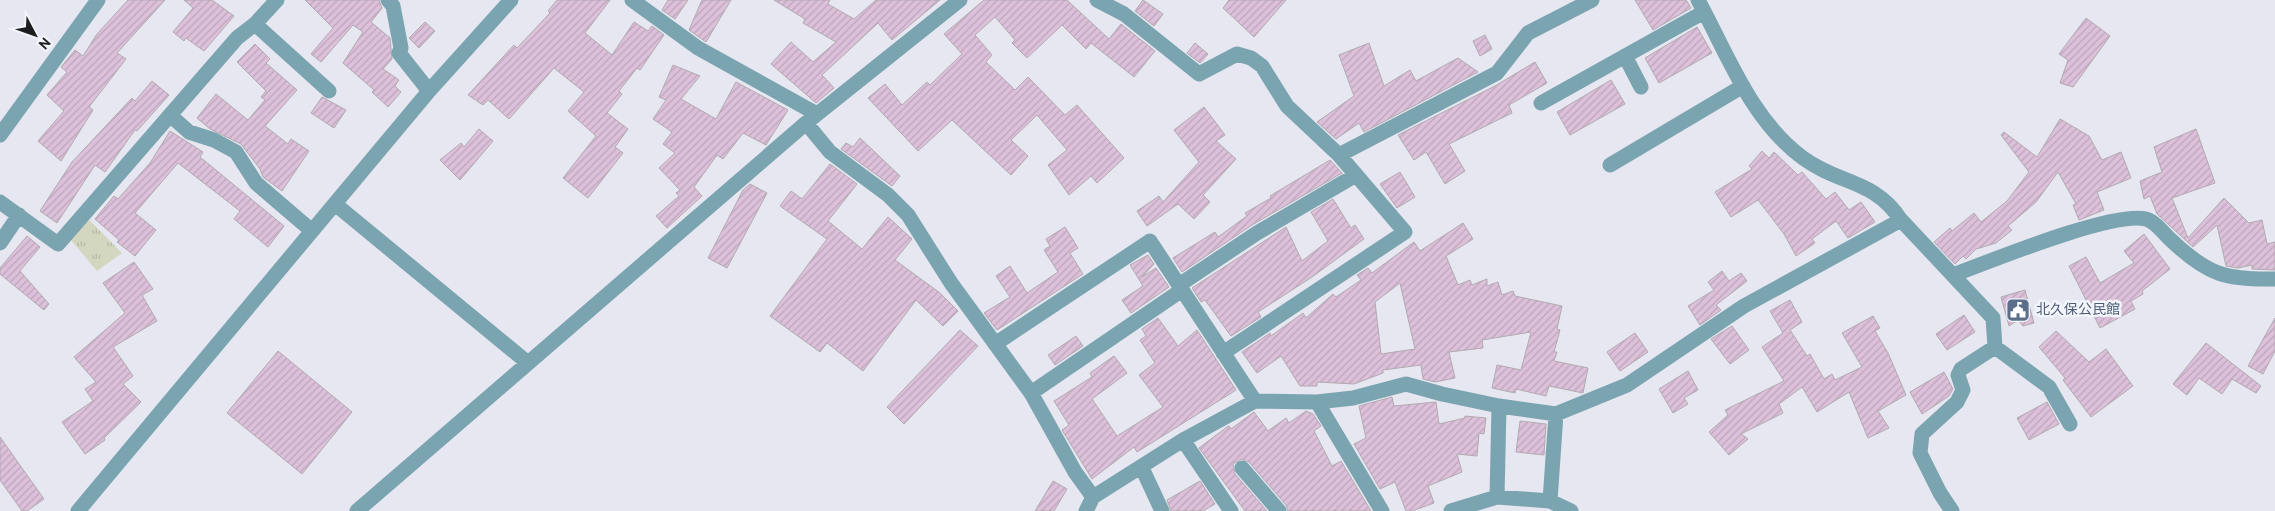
<svg xmlns="http://www.w3.org/2000/svg" width="2275" height="511" font-family="Overpass,'Noto Sans JP',sans-serif">
  <style>
    .grass { fill: url(#grass-tufts) }
    .building { fill: url(#building-hatch); stroke: #b1aab0; fill-rule: evenodd }
    .lines { fill: none; stroke-linecap: round; stroke-linejoin: round }
    .minor { stroke: #7ba4b1; stroke-width: 15 }
    .labels { text-anchor: middle; dominant-baseline: central; stroke-width: 5; stroke-linejoin: round; paint-order: stroke }
    .service-label { font-size: 14px; fill: #4e5e75; stroke: #f3f5fd; text-anchor: start }
  </style>
  <defs>
    <pattern id="grass-tufts" width="24" height="20" patternUnits="userSpaceOnUse" patternTransform="scale(1.25)"><rect width="24" height="20" fill="#d4d7bf"/><path d="M3 7l-1-3M5 7V3M7 7l1-3M15 17l-1-3M17 17v-4M19 17l1-3" fill="none" stroke="#b6b8a4"/></pattern>
    <pattern id="building-hatch" width="6" height="6" patternUnits="userSpaceOnUse" patternTransform="scale(1.25)"><rect width="6" height="6" fill="#ddc0da"/><path d="M-1 1l2-2M0 6l6-6M5 7l2-2" fill="none" stroke="#bda5bb"/></pattern>
  </defs>
  <rect width="100%" height="100%" fill="#e6e7f0"/>
  <path class="grass" d="M89,220L122,253L97,271L70,239Z"/>
  <path class="building" d="M128,0H165L117,53L126,59L89,107L93,110L61,161L38,141L64,111L47,95L67,72L61,67L75,50L83,56L97,34Z
    M184,0H212L234,16L204,51L186,38L184,41L173,32L193,8Z
    M305,0H379L382,8L371,22L390,38L392,59L383,69L399,80L395,86L401,92L388,107L372,92L374,90L343,63L363,32L353,25L321,62L311,54L333,28Z
    M557,0H610L585,33L612,55L634,22L648,31L652,26L664,35L640,70L637,68L619,91L622,94L607,113L628,129L615,147L623,153L588,198L563,178L596,136L568,111L584,92L554,68L509,119L488,100L483,105L468,95L514,45L517,48L550,13L548,11Z
    M668,0H688L675,19L662,10Z
    M702,0H731L706,42L689,30Z
    M774,0H830L828,4L854,19L876,0H940L892,40L878,23L822,75L834,88L816,103L771,64L791,42L813,62L836,42L803,23L805,19Z
    M984,0H1067L1109,39L1121,24L1155,51L1134,77L1091,43L1086,49L1062,25L1027,58L1012,43L1015,40L995,17L975,35L992,55L986,62L1015,90L1028,77L1065,115L1077,105L1124,158L1097,183L1091,176L1069,195L1048,165L1067,150L1037,115L1011,140L1028,156L1011,175L952,120L918,151L868,98L885,84L902,105L927,82L930,85L962,54L944,34Z
    M1143,0L1163,14L1154,26L1135,11Z
    M1229,0H1286L1254,37L1223,8Z
    M1635,0H1686L1691,8L1653,30Z
    M2086,18L2110,36L2073,87L2060,83L2068,60L2059,54Z
    M425,22L435,31L419,48L409,38Z
    M1697,27L1712,53L1659,83L1645,58Z
    M1485,35L1492,49L1480,56L1473,41Z
    M1195,43L1208,54L1200,63L1187,53Z
    M1369,43L1384,86L1410,70L1416,81L1458,58L1478,72L1364,132L1359,123L1336,139L1317,122L1354,96L1339,55Z
    M255,44L270,59L266,63L297,90L265,126L288,144L291,139L309,151L282,191L263,177L260,169L241,144L210,129L197,118L216,94L248,120L265,100L261,97L266,91L237,62Z
    M1535,62L1547,83L1509,105L1512,113L1449,144L1465,171L1445,184L1426,152L1414,160L1398,135L1495,86Z
    M673,65L700,76L681,99L716,119L736,82L788,110L766,145L743,133L723,159L717,155L694,187L702,196L667,228L656,216L679,196L676,193L680,190L659,168L675,153L663,144L672,132L653,119L666,100L659,97Z
    M1611,80L1625,104L1570,135L1557,112Z
    M152,81L169,95L137,131L135,130L105,172L95,165L57,223L40,211L72,162L132,98L135,101Z
    M322,97L346,110L334,128L311,113Z
    M1204,107L1225,135L1216,141L1236,159L1203,195L1210,202L1194,219L1178,204L1147,226L1137,211L1159,196L1163,202L1199,162L1174,130Z
    M2060,119L2089,136L2102,160L2121,152L2131,178L2097,192L2104,210L2079,220L2073,205L2076,204L2058,172L2036,202L2008,226L2012,230L1996,243L1976,249L1966,259L1963,256L1955,264L1934,242L1950,228L1952,231L1974,213L1981,222L2007,201L2029,172L2001,135L2004,132L2037,157Z
    M479,129L493,141L460,180L440,160L461,143L464,147Z
    M2196,129L2215,183L2172,198L2188,238L2224,198L2249,223L2262,220L2267,244L2275,242V270L2252,269V265L2238,268L2226,266L2217,225L2193,247L2157,214L2150,196L2144,199L2140,181L2162,172L2154,147Z
    M170,131L203,152L200,157L284,226L268,247L234,219L240,211L178,163L135,213L156,230L135,256L117,242L119,240L95,219L114,196L118,199L150,163Z
    M860,138L900,176L892,186L841,149L846,143L853,147Z
    M1762,151L1769,158L1774,152L1798,175L1802,172L1826,199L1835,192L1849,210L1861,202L1875,222L1848,238L1836,221L1812,239L1815,243L1796,256L1784,234L1758,200L1731,217L1715,192L1752,169L1749,166Z
    M1330,160L1342,173L1252,225L1182,272L1173,258L1215,232L1218,237L1247,216L1245,213L1271,198L1270,196Z
    M830,164L857,184L828,221L862,249L888,217L912,239L895,260L940,293L958,311L943,326L916,300L863,371L827,343L820,352L770,316L827,239L780,206L791,191L802,199Z
    M1400,172L1415,197L1397,208L1380,184Z
    M750,184L767,193L727,268L708,258L743,190Z
    M1333,199L1351,228L1355,225L1364,239L1312,277L1258,312L1261,317L1231,336L1205,300L1201,302L1192,288L1286,227L1302,261L1328,241L1311,212Z
    M1463,223L1473,239L1446,256L1458,285L1470,280L1472,285L1487,279V286L1498,282L1502,295L1513,291L1515,296L1562,306L1557,329L1560,330L1554,352H1557L1554,361L1588,368L1583,393L1549,386L1546,396L1516,389L1515,393L1492,388L1497,365L1521,370L1531,332L1482,340L1483,348L1449,352L1455,378L1435,382L1423,379L1421,365L1383,370V373L1354,384L1317,382V386H1300L1281,356L1257,373L1242,352L1270,333L1271,336L1303,313L1306,318L1333,294L1336,297L1361,280L1357,275L1368,268L1372,273L1414,242L1420,251ZM1400,283L1415,349L1381,354L1375,302Z
    M1065,227L1078,248L1070,253L1083,274L997,330L984,313L1010,297L996,276L1010,266L1027,293L1058,272L1044,250L1050,246L1046,239Z
    M2144,234L2170,269L2142,291L2143,294L2131,301L2135,309L2100,328L2069,266L2086,257L2100,283L2134,263L2124,251Z
    M27,236L40,247L20,271L49,304L44,310L0,274V268Z
    M1148,255L1154,264L1142,277L1156,268L1169,287L1131,313L1122,300L1143,286L1130,265Z
    M134,262L153,289L142,295L157,321L113,347L133,376L123,384L141,402L104,438L105,440L85,454L62,422L93,401L85,389L96,382L74,357L125,313L103,283Z
    M1722,271L1729,281L1741,273L1747,281L1716,305L1721,310L1700,325L1688,306L1714,290L1708,282Z
    M2025,290L2034,323L2023,326L2018,320L2009,326L2001,297Z
    M1790,300L1802,322L1790,330L1807,356L1810,354L1824,379L1832,374L1835,380L1862,367L1842,333L1873,316L1880,328L1875,331L1888,353L1906,395L1878,411L1889,428L1868,438L1849,392L1817,412L1802,387L1779,404L1783,413L1741,434L1748,439L1729,455L1709,432L1728,415L1725,410L1784,381L1762,347L1783,333L1770,311Z
    M1964,315L1975,332L1947,350L1936,334Z
    M1158,318L1178,346L1197,330L1236,390L1137,452L1134,447L1092,479L1062,430L1069,425L1054,401L1092,377L1090,373L1114,356L1127,373L1092,399L1117,436L1163,407L1139,375L1155,363L1140,340L1146,336L1142,329Z
    M2275,318V351L2263,374L2248,366Z
    M1732,326L1749,350L1730,364L1711,339Z
    M960,330L978,346L904,424L887,407Z
    M2056,331L2089,362L2106,349L2133,386L2091,417L2063,380L2065,378L2039,347Z
    M1635,333L1648,352L1620,371L1607,352Z
    M1076,336L1083,346L1055,365L1048,355Z
    M2206,343L2261,386L2256,393L2232,379L2222,394L2199,378L2187,395L2173,384Z
    M278,351L352,412L302,474L227,413Z
    M1688,371L1698,390L1684,398L1688,404L1673,413L1659,389Z
    M1944,372L1953,389L1949,396L1922,414L1910,392Z
    M1392,397L1394,406L1436,402L1439,424L1465,418V416L1486,418L1484,434L1479,433L1477,456L1457,454L1462,472L1428,486L1434,503L1412,511H1406L1395,482L1380,489L1354,444L1366,438L1359,406Z
    M2047,402L2059,424L2029,440L2017,418Z
    M1306,411L1313,414L1321,426L1314,431L1332,466L1341,461L1371,511H1288L1286,505L1249,462L1241,459L1233,464L1235,474L1267,511H1245L1199,448L1227,427L1229,426L1231,429L1254,412L1268,431L1286,418L1289,423Z
    M1520,421L1546,424L1544,455L1516,452Z
    M0,437L44,499L27,511H22L0,480Z
    M1053,481L1067,489L1054,511H1035Z
    M1200,481L1215,504L1203,511H1171L1167,500Z"/>
  <g class="lines">
    <path class="minor" d="M388,0L393,6L401,48L399,53L429,91
      M632,0L698,48L817,114
      M1097,0L1124,14L1199,74L1237,54L1251,58L1262,66L1287,106L1339,155L1405,232L1223,353
      M255,24L329,91
      M1625,56L1641,87
      M1541,103L1704,12
      M171,116L189,132L214,140L236,152L256,183L312,231
      M806,123L830,152L888,195L908,215L951,283L1031,393L1075,472L1093,497
      M0,135L98,0
      M1339,155L1497,73L1528,33L1592,0
      M1610,165L1743,86
      M0,202L58,244L237,38L255,24L277,0
      M335,204L528,363
      M1901,220L1993,318L1995,347
      M0,243L19,215
      M1953,275C1991,261 2112,211 2146,219C2155,221 2165,235 2172,241C2208,275 2226,280 2275,279
      M1179,285L1257,233L1356,175
      M995,344L1150,241L1255,401
      M1995,347L2049,387L2070,424
      M1031,393L1182,290
      M1317,402L1382,511
      M1183,440L1231,511
      M1142,468L1162,511
      M1242,468L1279,511
      M1497,497L1499,406
      M1550,501L1556,414
      M78,511L429,91L511,0
      M357,511L806,123L960,0
      M1086,511L1093,497L1183,440L1255,401L1317,402L1353,398L1406,384L1442,394L1499,406L1556,414L1627,385L1744,306L1901,220C1874,179 1840,185 1803,158C1751,120 1728,55 1698,0
      M1451,511L1497,497L1550,501L1571,511
      M1952,511L1940,493L1920,453L1922,434L1957,402L1963,390L1958,375L1961,369L1995,347"/>
  </g>
  <defs>
    <g id="civic-square" transform="scale(1.25)"><rect x="-9" y="-9" width="18" height="18" rx="4" fill="#5c6f8a" stroke="#f3f5fd"/><path d="M-.6-6.5H3V-4.5H.6V-3L4-1V1h2V6H-6V1h2V-1L-.6-3ZM-1.2 2.5V6h2.4V2.5Z" fill="#fff"/></g>
  </defs>
  <g fill-rule="evenodd">
    <use href="#civic-square" x="2018" y="310"/>
  </g>
  <g class="labels">
    <g class="service-label">
      <text x="2036" y="310">北久保公民館</text>
    </g>
  </g>
  <g transform="translate(35 35) rotate(131)" stroke="#f3f5fd" stroke-width="4" paint-order="stroke">
  <path d="M0-4L9 19L0 12L-9 19Z" fill="#1d1d20"/>
  <text y="-8" font-size="14" font-weight="bold" text-anchor="middle" fill="#1d1d20">N</text>
  </g>
</svg>
